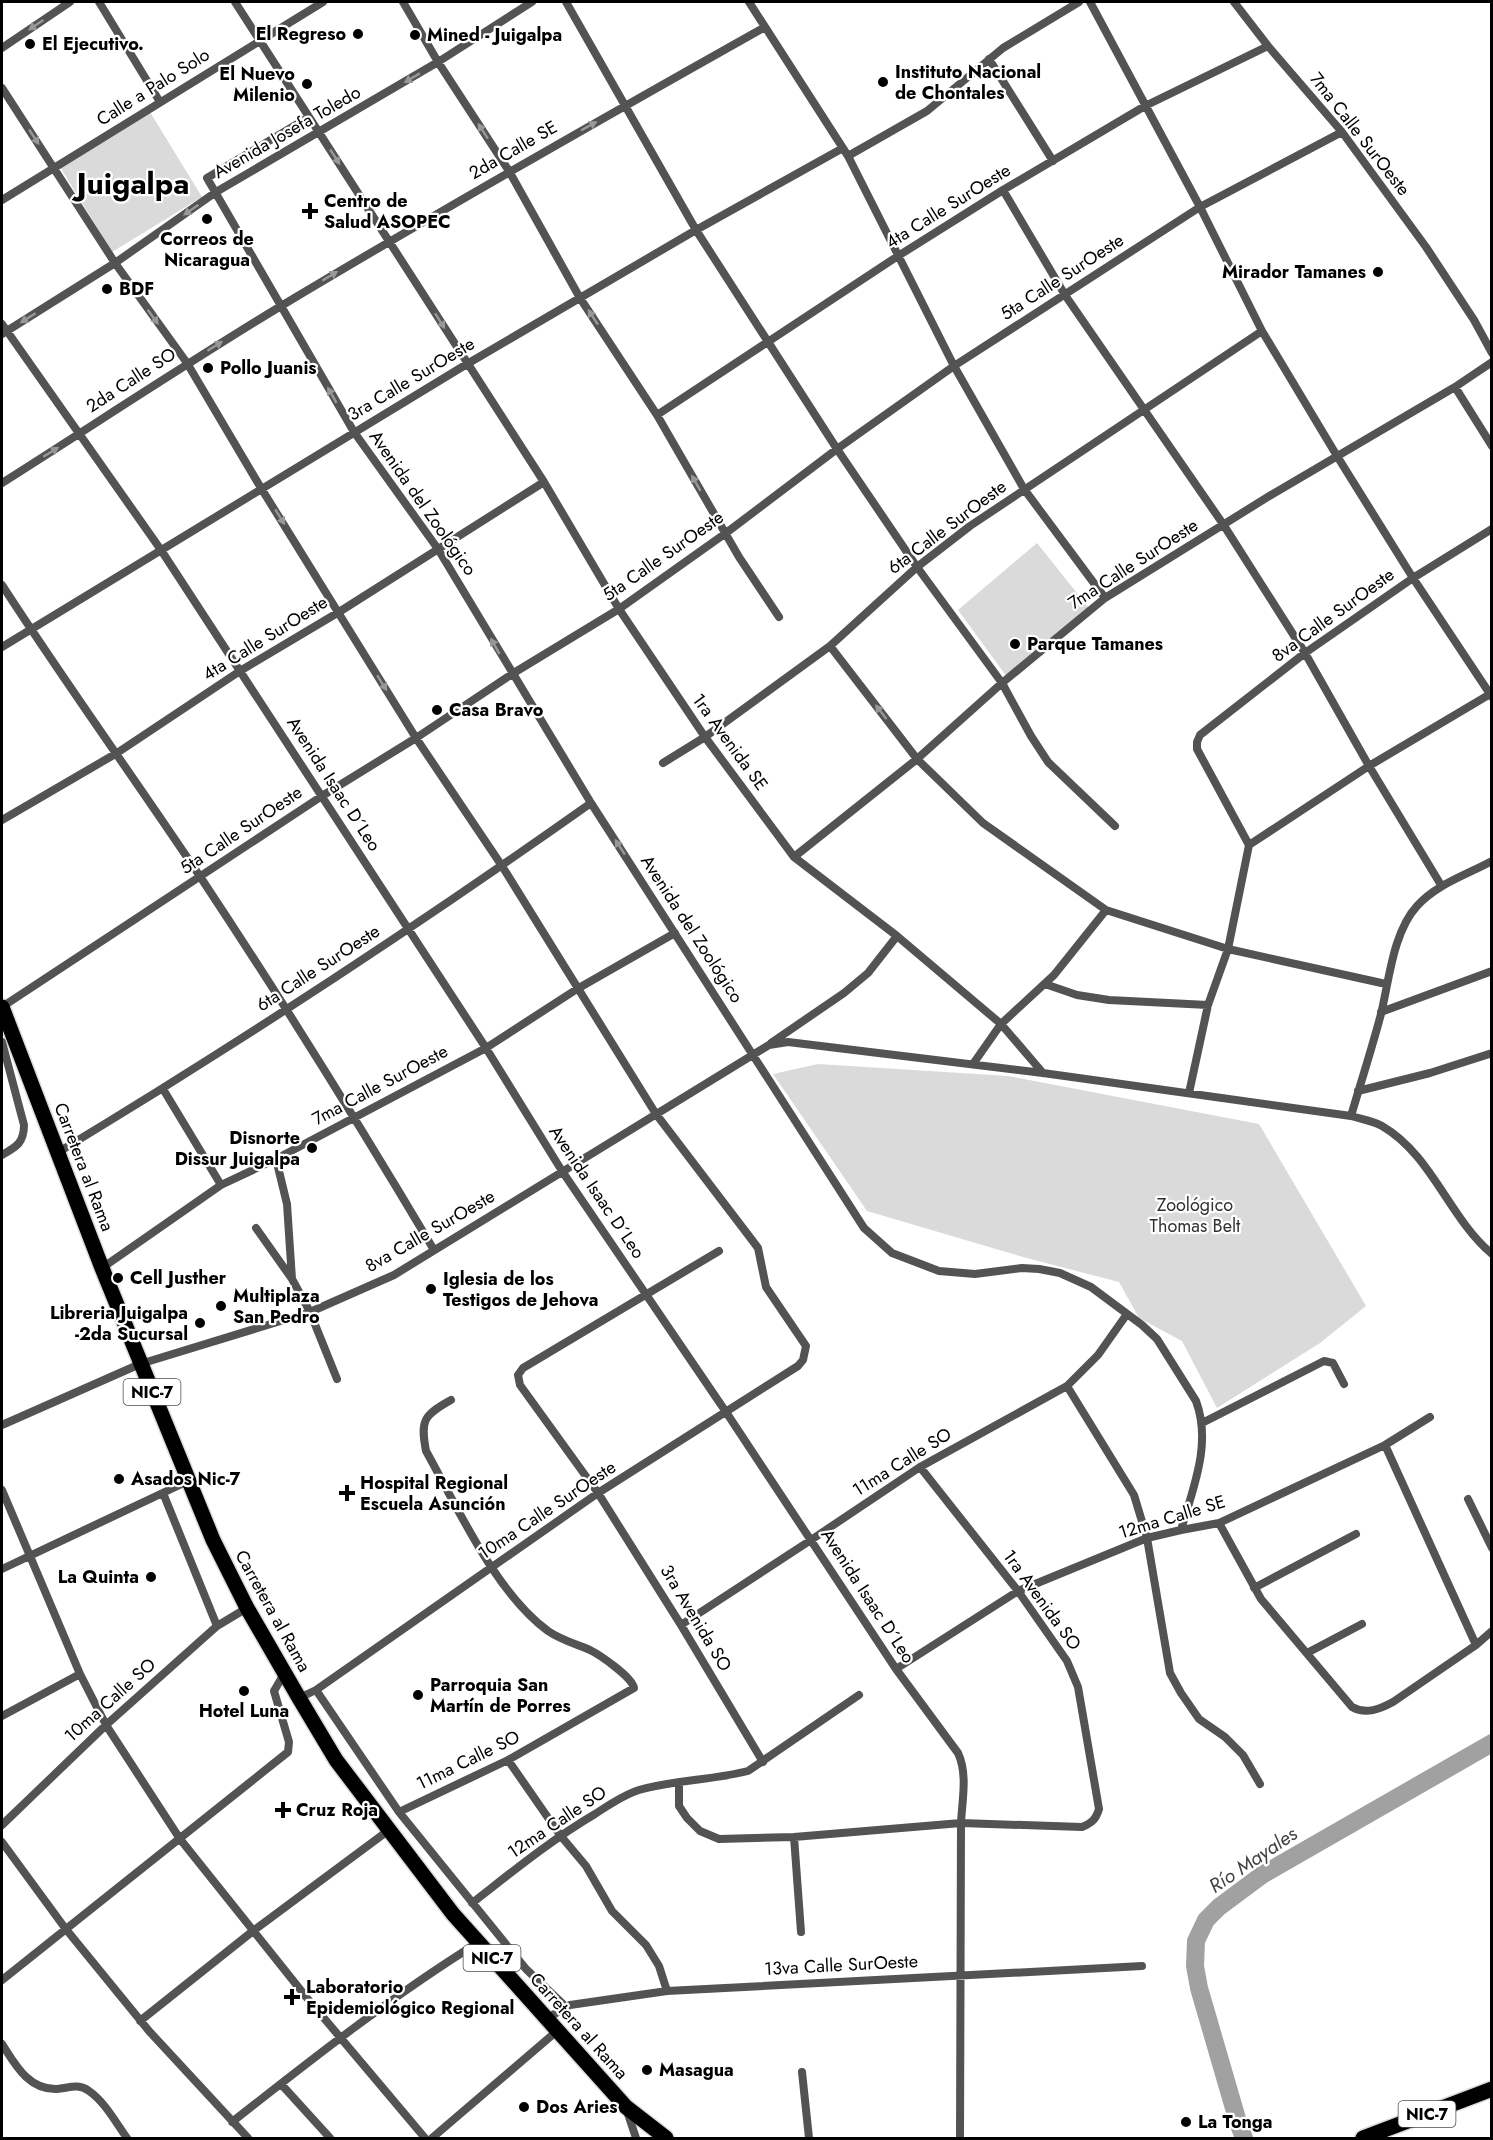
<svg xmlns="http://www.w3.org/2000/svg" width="1493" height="2140" font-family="Jost,sans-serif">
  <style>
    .green { fill: #dadada }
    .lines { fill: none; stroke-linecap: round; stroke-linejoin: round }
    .river { stroke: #a1a1a1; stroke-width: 18 }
    .highway-casing { stroke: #dbdbdb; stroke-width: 18 }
    .street { stroke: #535353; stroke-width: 8 }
    .highway { stroke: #000; stroke-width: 15 }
    .oneway { fill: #989898 }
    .poi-dot { fill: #000; stroke: #fff; stroke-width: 2 }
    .labels { text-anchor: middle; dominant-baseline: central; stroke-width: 4.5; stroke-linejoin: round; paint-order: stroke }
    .shield { fill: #fff; stroke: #4c4c4c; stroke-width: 1.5 }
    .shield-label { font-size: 16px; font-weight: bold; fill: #000 }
    .poi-label { font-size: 18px; font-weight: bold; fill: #000; stroke: #fff; text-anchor: start }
    .street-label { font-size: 18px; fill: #000; stroke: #fff }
    .park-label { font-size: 18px; fill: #313131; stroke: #fff }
    .water-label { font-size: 20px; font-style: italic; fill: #424242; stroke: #fff }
    .town-label { font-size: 30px; font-weight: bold; fill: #000; stroke: #fff }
  </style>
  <rect width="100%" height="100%" fill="#fff"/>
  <path class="green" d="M150,112L202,197L112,252L60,167Z
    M1037,543L1089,608L1007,677L958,610Z
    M818,1064L1008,1076L1259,1124L1366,1306L1320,1343L1217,1408L1182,1341L1139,1318L1119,1282L1023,1257L867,1211L773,1074Z"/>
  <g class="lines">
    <path class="river" d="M1244,2138L1238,2122L1199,1988L1195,1966L1196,1941L1206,1920L1219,1907L1262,1875L1492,1743"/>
    <g class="highway-casing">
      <path id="highway" d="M2,1007L102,1268L213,1540L247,1608L299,1698L336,1760L453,1914L626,2107L666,2138
        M1363,2138L1492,2089"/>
    </g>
    <path class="street" d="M99,2L160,102
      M235,2L544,482L619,609L705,737L794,857L897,936L1001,1024L1043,1073
      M403,2L438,62L509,171L580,298L657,415L739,557L779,617
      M566,2L696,230L837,449L917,567L1002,683L1031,736L1048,762L1115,826
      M749,2L848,156L954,366L1024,489L1105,598
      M1090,2L1200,207L1262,331L1337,456L1413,578L1492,697
      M1234,2L1268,46L1342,132L1426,247L1474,320L1492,353
      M2,48L70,2
      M989,59L1053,161
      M2,88L115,263L187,363L261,488L416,738L502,866L656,1114L752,1240L758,1248L766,1287L806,1346L803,1360L798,1366L598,1493L316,1690L299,1698
      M309,117L207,178L354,432L438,549L591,803L864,1228L892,1253L939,1271L975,1274L1022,1268L1039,1269L1060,1273L1091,1287L1142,1325L1157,1339L1196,1401C1212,1444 1193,1488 1181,1530
      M848,156L927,111L1003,48L1079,2
      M1003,190L1065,295L1223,524L1305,653L1369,766L1441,885
      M2,200L323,2
      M2,324L161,550L486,1048L562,1171L726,1412L896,1669L958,1753C968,1774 962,1801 961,1823L960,2138
      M2,334L115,263L216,192L438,62L532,2
      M1455,387L1492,446
      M657,415L898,256L1003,190L1145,106L1268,46
      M2,483C95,424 187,363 281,306C441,210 603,118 765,27
      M2,585C66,684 135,779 201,878C282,1000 359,1124 434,1250
      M830,646L917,759L983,823L1106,910L1228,949L1386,984
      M2,647L467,364L696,230L843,148
      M663,763L705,737L830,646L917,567L970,526L1262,331
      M2,820L117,753L240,671L339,612L544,482
      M1249,845L1369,766L1492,693
      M794,857L917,759L1002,683L1105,598L1271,495L1455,387L1492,362
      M1045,984L1077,995L1109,1000L1208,1005
      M2,1007L322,796L416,738L512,674L619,609L726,533L837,449L954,366L1200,207L1342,132
      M1381,1012L1492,971
      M2,1042L24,1125C24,1143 16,1147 2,1155
      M771,1043L844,993L868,973L897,936
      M973,1064L1001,1024L1054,975L1106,910
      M163,1089L221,1185
      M1358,1091L1430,1073L1492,1053
      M1189,1093L1208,1005L1228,949L1249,845L1197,749V742L1200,735L1305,653L1413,578L1492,529
      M1351,1116C1361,1082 1372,1048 1381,1014C1389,981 1393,932 1417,906C1437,884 1466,875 1492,861
      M57,1153C239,1043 417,926 591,803
      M276,1159L287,1204L292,1279L310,1312L337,1379
      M256,1228L292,1279
      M719,1251L523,1368L518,1375L520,1385L598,1493L681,1625L763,1762
      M102,1268L221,1185L276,1159L486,1048L577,989L675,933
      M1067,1386L1134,1495L1147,1538L1170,1673L1181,1693L1199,1719L1225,1737L1243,1755L1260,1784
      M1202,1423L1324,1361L1333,1363L1344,1384
      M2,1425L140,1364L310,1312L394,1275L769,1045L788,1042L1043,1073L1351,1116C1361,1119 1373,1121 1382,1126C1432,1155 1449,1218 1492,1254
      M1385,1445L1476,1645
      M2,1490L80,1674L106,1725L180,1839L307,1998L425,2138
      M163,1493L217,1626
      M1468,1499L1492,1548
      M1219,1523L1261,1599L1352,1707C1366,1715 1380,1709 1393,1702L1476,1645L1492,1631
      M2,1569L188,1481
      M1254,1588L1356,1534
      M681,1625L811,1540L920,1467L1067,1386L1098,1355L1127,1314
      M1307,1653L1362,1624
      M896,1669L1018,1591L1147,1538L1181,1530L1219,1523L1385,1445L1430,1417
      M316,1690L399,1812L526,1969L566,2007
      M2,1716L80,1674
      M508,1760L560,1835L586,1866L612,1911L646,1945L659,1966L667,1991
      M679,1784V1806L687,1818L700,1831L719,1839L794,1837L961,1823L1082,1827C1092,1823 1096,1819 1099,1809L1078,1687L1067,1661L1018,1591L920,1467
      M399,1812L508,1760L634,1688C632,1677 600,1655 590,1650C576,1644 561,1640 548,1631C495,1592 458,1508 426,1451C420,1420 424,1415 451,1400
      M2,1825L106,1725L217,1626L247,1608
      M794,1837L801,1932
      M2,1842L65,1928L149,2031L248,2138
      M472,1903C512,1872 551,1840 595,1814C609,1805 623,1795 639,1790C673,1780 713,1780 748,1771L859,1695
      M2,1980L288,1752L289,1742L274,1691L285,1672
      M546,2019L570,2005L667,1991L1142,1966
      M140,2021L253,1931L389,1830
      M2,2044C15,2064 28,2090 57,2089C69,2088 78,2083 89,2091C105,2102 116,2123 127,2138
      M802,2072L809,2138
      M281,2084L330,2138
      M627,2111L636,2138
      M232,2122C312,2059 392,1996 479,1942
      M432,2138L557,2031"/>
    <use href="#highway" class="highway"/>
  </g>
  <defs><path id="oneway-solid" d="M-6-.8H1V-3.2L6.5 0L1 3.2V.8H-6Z" transform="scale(1.5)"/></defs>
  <g class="oneway">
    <use href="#oneway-solid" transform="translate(36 25) rotate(146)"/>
    <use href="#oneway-solid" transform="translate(412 78) rotate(149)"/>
    <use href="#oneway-solid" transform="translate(589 126) rotate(-29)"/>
    <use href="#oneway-solid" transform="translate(483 131) rotate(-123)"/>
    <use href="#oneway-solid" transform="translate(34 137) rotate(57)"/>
    <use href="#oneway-solid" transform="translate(335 157) rotate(57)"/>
    <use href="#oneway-solid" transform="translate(191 210) rotate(145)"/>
    <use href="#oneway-solid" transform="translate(330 276) rotate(-31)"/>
    <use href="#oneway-solid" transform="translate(153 317) rotate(54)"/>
    <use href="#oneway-solid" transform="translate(593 317) rotate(-123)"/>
    <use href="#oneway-solid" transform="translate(28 318) rotate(148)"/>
    <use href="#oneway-solid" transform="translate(440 321) rotate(58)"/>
    <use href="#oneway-solid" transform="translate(215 346) rotate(-32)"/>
    <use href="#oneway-solid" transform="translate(332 395) rotate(-120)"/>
    <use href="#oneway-solid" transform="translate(51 452) rotate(-32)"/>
    <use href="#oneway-solid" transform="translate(696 483) rotate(-120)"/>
    <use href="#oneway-solid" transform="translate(280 517) rotate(58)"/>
    <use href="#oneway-solid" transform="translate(495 646) rotate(-120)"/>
    <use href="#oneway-solid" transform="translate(382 683) rotate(58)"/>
    <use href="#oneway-solid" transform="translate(881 712) rotate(-128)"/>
    <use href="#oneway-solid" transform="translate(620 847) rotate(-123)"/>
  </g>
  <g class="poi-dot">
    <circle cx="358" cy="34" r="6"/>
    <circle cx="415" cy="35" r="6"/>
    <circle cx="30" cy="44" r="6"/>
    <circle cx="883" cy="82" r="6"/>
    <circle cx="307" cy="84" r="6"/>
    <path d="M307 202h6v6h6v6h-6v6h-6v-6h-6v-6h6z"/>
    <circle cx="207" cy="219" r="6"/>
    <circle cx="1378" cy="272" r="6"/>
    <circle cx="107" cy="289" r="6"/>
    <circle cx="208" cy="368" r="6"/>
    <circle cx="1015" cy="644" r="6"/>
    <circle cx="437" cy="710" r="6"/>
    <circle cx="312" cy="1148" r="6"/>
    <circle cx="118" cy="1278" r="6"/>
    <circle cx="431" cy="1289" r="6"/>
    <circle cx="221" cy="1306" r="6"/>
    <circle cx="200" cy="1323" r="6"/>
    <circle cx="119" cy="1479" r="6"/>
    <path d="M344 1484h6v6h6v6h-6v6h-6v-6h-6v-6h6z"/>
    <circle cx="151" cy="1577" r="6"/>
    <circle cx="244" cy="1691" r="6"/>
    <circle cx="418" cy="1695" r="6"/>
    <path d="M280 1801h6v6h6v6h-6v6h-6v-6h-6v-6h6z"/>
    <path d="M289 1988h6v6h6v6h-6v6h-6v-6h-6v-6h6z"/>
    <circle cx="647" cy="2070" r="6"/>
    <circle cx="524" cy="2107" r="6"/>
    <circle cx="1186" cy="2122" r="6"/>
  </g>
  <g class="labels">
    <g class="shield">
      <rect x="123.5" y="1379" width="57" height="26" rx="4.5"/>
      <rect x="463.5" y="1945" width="57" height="26" rx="4.5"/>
      <rect x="1398.5" y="2101" width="57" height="26" rx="4.5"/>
    </g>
    <g class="shield-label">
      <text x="152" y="1392">NIC-7</text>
      <text x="492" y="1958">NIC-7</text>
      <text x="1427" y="2114">NIC-7</text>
    </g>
    <g class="poi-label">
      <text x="346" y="34" text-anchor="end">El Regreso</text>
      <text x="427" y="35">Mined - Juigalpa</text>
      <text x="42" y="44">El Ejecutivo.</text>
      <text x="895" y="72">Instituto Nacional<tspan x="895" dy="21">de Chontales</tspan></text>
      <text x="295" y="74" text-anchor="end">El Nuevo<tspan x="295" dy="21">Milenio</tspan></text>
      <text x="324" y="201">Centro de<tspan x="324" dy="21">Salud ASOPEC</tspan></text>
      <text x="207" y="239" text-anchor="middle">Correos de<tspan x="207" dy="21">Nicaragua</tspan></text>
      <text x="1366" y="272" text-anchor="end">Mirador Tamanes</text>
      <text x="119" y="289">BDF</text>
      <text x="220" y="368">Pollo Juanis</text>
      <text x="1027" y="644">Parque Tamanes</text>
      <text x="449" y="710">Casa Bravo</text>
      <text x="300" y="1138" text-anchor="end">Disnorte<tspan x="300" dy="21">Dissur Juigalpa</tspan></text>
      <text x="130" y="1278">Cell Justher</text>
      <text x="443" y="1279">Iglesia de los<tspan x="443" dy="21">Testigos de Jehova</tspan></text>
      <text x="233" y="1296">Multiplaza<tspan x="233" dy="21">San Pedro</tspan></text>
      <text x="188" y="1313" text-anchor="end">Libreria Juigalpa<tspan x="188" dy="21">-2da Sucursal</tspan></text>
      <text x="131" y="1479">Asados Nic-7</text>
      <text x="360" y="1483">Hospital Regional<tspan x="360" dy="21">Escuela Asunción</tspan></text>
      <text x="139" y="1577" text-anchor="end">La Quinta</text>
      <text x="430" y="1685">Parroquia San<tspan x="430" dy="21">Martín de Porres</tspan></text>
      <text x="244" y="1711" text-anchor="middle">Hotel Luna</text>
      <text x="296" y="1810">Cruz Roja</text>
      <text x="306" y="1987">Laboratorio<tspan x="306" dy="21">Epidemiológico Regional</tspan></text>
      <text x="659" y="2070">Masagua</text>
      <text x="536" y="2107">Dos Aries</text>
      <text x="1198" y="2122">La Tonga</text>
    </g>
    <g class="street-label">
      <text transform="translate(153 87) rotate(-32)">Calle a Palo Solo</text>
      <text transform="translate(287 132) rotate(-30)">Avenida Josefa Toledo</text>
      <text transform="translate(1360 134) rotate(52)">7ma Calle SurOeste</text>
      <text transform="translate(513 150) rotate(-30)">2da Calle SE</text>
      <text transform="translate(948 206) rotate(-32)">4ta Calle SurOeste</text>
      <text transform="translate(1062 277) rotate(-33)">5ta Calle SurOeste</text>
      <text transform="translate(411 379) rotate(-31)">3ra Calle SurOeste</text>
      <text transform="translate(131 380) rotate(-33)">2da Calle SO</text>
      <text transform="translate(423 503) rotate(55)">Avenida del Zoológico</text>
      <text transform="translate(947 527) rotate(-37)">6ta Calle SurOeste</text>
      <text transform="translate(663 556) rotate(-35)">5ta Calle SurOeste</text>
      <text transform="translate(1133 564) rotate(-33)">7ma Calle SurOeste</text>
      <text transform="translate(1333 615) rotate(-36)">8va Calle SurOeste</text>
      <text transform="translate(265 638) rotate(-32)">4ta Calle SurOeste</text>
      <text transform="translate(730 742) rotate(54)">1ra Avenida SE</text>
      <text transform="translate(334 784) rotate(57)">Avenida Isaac D´Leo</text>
      <text transform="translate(241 830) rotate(-34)">5ta Calle SurOeste</text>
      <text transform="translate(692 929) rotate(57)">Avenida del Zoológico</text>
      <text transform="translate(318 968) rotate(-33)">6ta Calle SurOeste</text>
      <text transform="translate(380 1085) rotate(-28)">7ma Calle SurOeste</text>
      <text transform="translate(84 1167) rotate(69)">Carretera al Rama</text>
      <text transform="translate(597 1192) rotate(56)">Avenida Isaac D´Leo</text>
      <text transform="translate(430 1231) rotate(-30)">8va Calle SurOeste</text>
      <text transform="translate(902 1462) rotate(-32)">11ma Calle SO</text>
      <text transform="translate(547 1510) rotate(-34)">10ma Calle SurOeste</text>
      <text transform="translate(1172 1517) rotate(-17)">12ma Calle SE</text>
      <text transform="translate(868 1596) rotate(57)">Avenida Isaac D´Leo</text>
      <text transform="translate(1042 1600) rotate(54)">1ra Avenida SO</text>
      <text transform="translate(273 1611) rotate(61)">Carretera al Rama</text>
      <text transform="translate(696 1618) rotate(59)">3ra Avenida SO</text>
      <text transform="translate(110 1700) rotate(-42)">10ma Calle SO</text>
      <text transform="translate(468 1760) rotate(-26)">11ma Calle SO</text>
      <text transform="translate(557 1822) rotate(-34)">12ma Calle SO</text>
      <text transform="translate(841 1965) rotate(-3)">13va Calle SurOeste</text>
      <text transform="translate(579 2026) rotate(48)">Carretera al Rama</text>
    </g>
    <g class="park-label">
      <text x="1195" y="1205">Zoológico<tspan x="1195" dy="21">Thomas Belt</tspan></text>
    </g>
    <g class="water-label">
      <text transform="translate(1253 1860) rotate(-34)">Río Mayales</text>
    </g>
    <g class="town-label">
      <text x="133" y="183">Juigalpa</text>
    </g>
  </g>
  <rect width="1493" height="2140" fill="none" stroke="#000000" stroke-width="6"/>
</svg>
